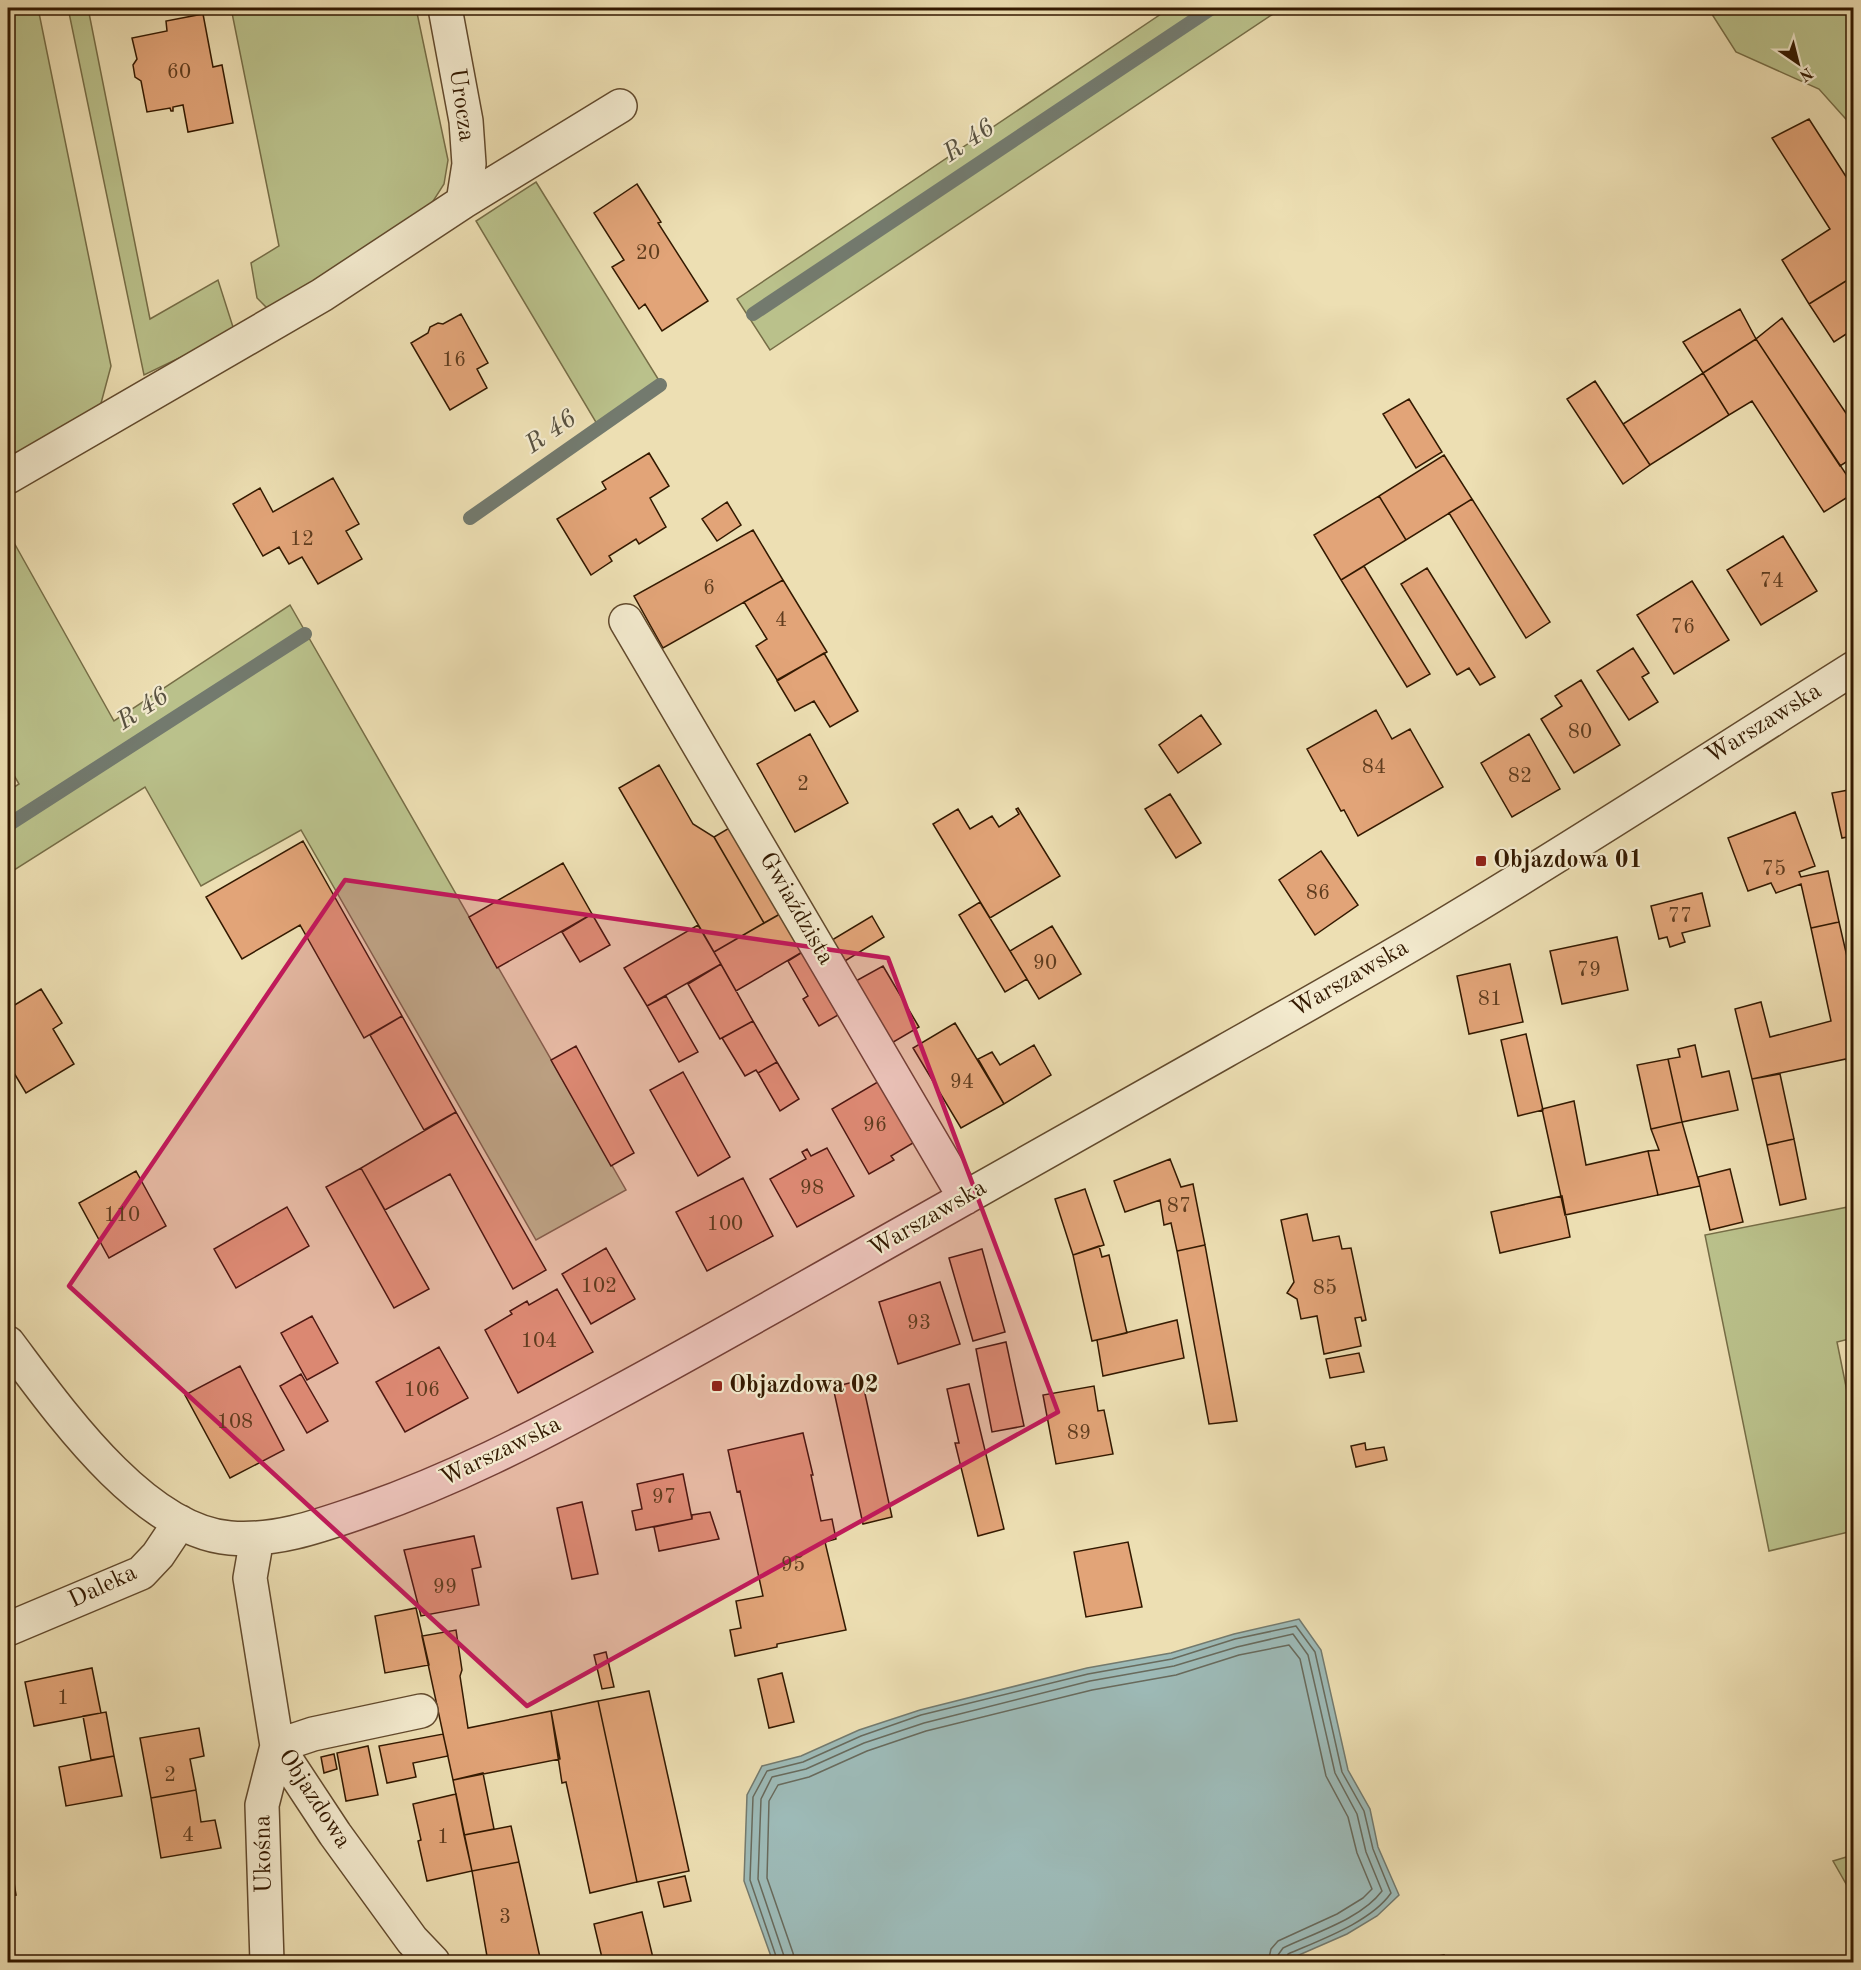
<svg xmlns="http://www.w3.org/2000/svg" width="1861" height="1970" font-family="'Old Standard TT',serif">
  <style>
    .green { fill: #bac18b; stroke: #766d46; stroke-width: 1.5 }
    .water { fill: #9dbab7; stroke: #737a6e; stroke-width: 1.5 }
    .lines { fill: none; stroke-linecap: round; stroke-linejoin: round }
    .shore { stroke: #686a5c; stroke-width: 1.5 }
    .stream { stroke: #737a6e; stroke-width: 14 }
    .building { fill: #e2a478; stroke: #331900; stroke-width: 1.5 }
    .minor-casing { stroke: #624a2d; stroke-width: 36 }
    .minor { stroke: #f3eace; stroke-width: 33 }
    .marked { fill: #c2185b; fill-opacity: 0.2; stroke: #c2185b; stroke-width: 4.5; stroke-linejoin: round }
    .poi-dot { fill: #8f2418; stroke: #f3eace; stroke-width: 2 }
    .labels { text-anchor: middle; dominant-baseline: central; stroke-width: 4.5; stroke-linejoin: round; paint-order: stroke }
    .number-label { font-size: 21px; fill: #5f3c1e }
    .street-label { font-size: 24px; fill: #331900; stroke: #f3eace }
    .poi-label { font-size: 24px; font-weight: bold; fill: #331900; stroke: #f3eace; text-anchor: start }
    .water-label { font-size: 26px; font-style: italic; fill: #585140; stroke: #f3eace }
  </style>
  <rect width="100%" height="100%" fill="#eddfb3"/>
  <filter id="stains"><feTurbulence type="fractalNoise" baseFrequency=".00333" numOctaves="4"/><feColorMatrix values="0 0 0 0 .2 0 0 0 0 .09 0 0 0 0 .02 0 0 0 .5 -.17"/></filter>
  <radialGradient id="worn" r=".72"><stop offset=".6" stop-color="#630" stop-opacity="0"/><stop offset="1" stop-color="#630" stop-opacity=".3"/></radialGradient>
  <path class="green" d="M8,8H38L111,366L100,407L8,461Z
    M68,8H88L150,319L218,280L233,327L223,337L144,375Z
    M231,8H416L448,160L444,184L430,206L270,311L257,298L251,263L279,246Z
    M1170,8H1282L770,350L737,299Z
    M1708,8H1853V127L1819,89L1736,52Z
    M536,182L660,382L597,424L476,221Z
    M8,532L114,721L290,605L626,1190L536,1240L301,830L201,886L145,787L8,874V791L19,784L8,765Z
    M1853,1206V1338L1837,1342L1853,1421V1531L1769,1551L1705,1235Z
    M1853,1855H1854L1853,1896L1833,1861Z"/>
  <path class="water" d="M1299,1619L1321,1650L1348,1770L1370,1809L1378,1847L1399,1895L1377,1916L1347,1934L1283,1962H773L744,1881L747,1795L762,1766L801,1756L859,1730L920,1710L1087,1668L1171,1653L1234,1634Z"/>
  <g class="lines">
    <path class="shore" d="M778,1962L750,1880L753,1797L767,1771L803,1762L861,1736L921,1715L1088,1674L1172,1659L1235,1639L1296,1626L1315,1652L1342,1772L1364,1811L1373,1849L1391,1893C1371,1922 1320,1940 1288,1954L1284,1962
      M786,1962L758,1879L761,1799L772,1777L806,1769L864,1743L924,1723L1090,1681L1174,1666L1237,1647L1293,1634L1308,1655L1335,1773L1357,1814L1366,1852L1382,1891C1361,1919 1314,1933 1283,1948L1278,1955L1277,1962
      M795,1962L793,1953L767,1878L769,1801L778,1785L809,1777L867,1751L926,1731L1092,1690L1176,1675L1239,1655L1289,1645L1300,1659L1326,1776L1348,1817L1357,1853L1372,1889L1363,1898L1337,1914L1278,1941L1271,1949L1268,1962"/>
    <path class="stream" d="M753,314L1212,8
      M470,518L660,385
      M8,825L305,634"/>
  </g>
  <path class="building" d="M203,14L213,67L222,65L233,123L188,132L183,105L173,107V111H171L170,108L147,112L141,81L135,77L133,65L137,59L132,38L167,31L166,21Z
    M1809,119L1854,189V276L1809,304L1782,260L1830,229L1772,138Z
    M637,184L661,222L658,223L708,301L662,331L645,304L639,309L612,267L624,260L594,213Z
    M1854,276V329L1834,342L1809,304Z
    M1740,309L1756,339L1703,373L1683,342Z
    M461,314L488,363L477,369L487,388L450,410L411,343L428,333L430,327L438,323L443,324Z
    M1782,318L1854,425V457L1840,466L1756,339Z
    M1756,339L1854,486V493L1824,512L1752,401L1729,415L1703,373Z
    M1703,373L1729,415L1650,465L1623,424Z
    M1595,381L1650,465L1623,484L1567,399Z
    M1409,399L1442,452L1416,468L1383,414Z
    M649,453L669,486L650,498L666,527L639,544L636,539L609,556L612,561L591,575L557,519L606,489L602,482Z
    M1444,455L1472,499L1406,540L1379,496Z
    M333,478L359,524L346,531L362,559L318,584L302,557L289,564L279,547L263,556L233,504L260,488L273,512Z
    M1379,496L1406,540L1341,580L1314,535Z
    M1472,499L1550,622L1526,638L1449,513Z
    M727,502L741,525L717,541L702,519Z
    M753,530L783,580L663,648L634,596Z
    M1783,536L1817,591L1761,625L1727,570Z
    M1364,566L1430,674L1407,687L1341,580Z
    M1427,568L1495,677L1480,685L1469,668L1457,675L1401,584Z
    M783,580L827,652L777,680L756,646L767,639L744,602Z
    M1692,581L1729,640L1674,674L1637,615Z
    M1633,648L1649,673L1642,677L1658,702L1629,720L1597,671Z
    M824,653L858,711L830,727L814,701L795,711L777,681Z
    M1581,680L1620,745L1574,773L1541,719L1562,706L1555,696Z
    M1376,710L1392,739L1410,729L1443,787L1358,836L1344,810L1341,811L1307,749Z
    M1201,715L1221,744L1178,773L1159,745Z
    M810,734L848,803L795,832L757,764Z
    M1529,734L1560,789L1512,817L1481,763Z
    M659,765L693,824L714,837L764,923L714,952L619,788Z
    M1854,789V841L1852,836L1842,838L1832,793Z
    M1170,794L1201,843L1176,858L1145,809Z
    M1018,808L1060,876L990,918L933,824L958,809L970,829L992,816L999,827L1019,814L1016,809Z
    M1795,812L1815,866L1799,872L1801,877L1828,871L1839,922L1811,928L1801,884L1776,893L1771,883L1748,891L1728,838Z
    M736,824L787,910L764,923L714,837Z
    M303,841L402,1016L364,1038L300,925L242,959L206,897Z
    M1321,851L1358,905L1315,935L1279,880Z
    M563,863L592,914L497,968L469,917Z
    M1702,893L1710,926L1682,933L1685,942L1670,947L1667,937L1659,939L1651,906Z
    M980,902L1027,979L1005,992L959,915Z
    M787,910L809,948L736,991L714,952Z
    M592,914L610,945L580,962L562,932Z
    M872,916L884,937L845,961L832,940Z
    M1839,922L1854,987V1084H1852L1846,1059L1752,1079L1735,1009L1761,1002L1770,1037L1831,1021L1811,928Z
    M698,925L721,964L647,1006L624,968Z
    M1052,926L1081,974L1039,999L1010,951Z
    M1617,937L1628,990L1562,1004L1550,951Z
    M809,948L845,1011L819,1026L803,999L808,996L788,961Z
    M721,964L753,1021L720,1039L688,984Z
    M1510,964L1523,1022L1469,1034L1457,976Z
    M883,966L919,1027L890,1044L854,982Z
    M41,989L62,1023L53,1029L74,1064L26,1093L8,1063V1009Z
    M666,996L698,1052L679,1062L647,1006Z
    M402,1016L456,1112L424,1130L370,1035Z
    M753,1021L777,1062L758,1073L756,1070L745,1076L722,1038Z
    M955,1023L1004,1104L961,1128L913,1048Z
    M1526,1034L1543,1110L1518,1116L1501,1040Z
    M1034,1045L1051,1075L1004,1104L978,1059L992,1052L1000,1065Z
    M1695,1045L1702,1077L1729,1071L1738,1110L1682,1122L1668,1059L1680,1057L1678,1049Z
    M576,1046L634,1153L611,1166L551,1060Z
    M1668,1059L1682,1122L1651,1129L1637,1065Z
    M777,1062L799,1099L780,1111L758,1073Z
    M683,1072L730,1157L698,1176L650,1090Z
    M1780,1074L1794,1139L1767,1145L1752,1079Z
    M881,1080L918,1140L891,1156L894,1160L869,1174L832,1109Z
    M1574,1101L1586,1165L1648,1151L1658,1195L1565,1215L1542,1109Z
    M456,1112L546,1270L513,1289L450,1174L385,1210L361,1168Z
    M1682,1122L1700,1186L1658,1195L1648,1151L1659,1150L1651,1129Z
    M1794,1139L1806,1199L1780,1205L1767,1145Z
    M827,1148L854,1196L797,1227L770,1179L806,1159L802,1152L807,1149L811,1156Z
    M1170,1159L1181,1187L1193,1184L1205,1245L1177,1251L1171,1223L1164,1225L1160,1200L1125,1212L1114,1181Z
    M361,1168L429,1289L394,1308L326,1187Z
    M1730,1169L1743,1222L1710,1230L1698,1177Z
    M136,1171L166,1226L109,1258L79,1203Z
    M743,1178L773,1236L707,1271L676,1212Z
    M1085,1189L1104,1245L1073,1255L1055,1199Z
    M1562,1196L1570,1237L1500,1253L1491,1212Z
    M287,1207L309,1246L236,1288L214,1249Z
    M1307,1214L1313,1241L1339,1236L1342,1249L1351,1248L1366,1320L1362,1321L1361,1317L1355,1318L1361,1346L1324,1354L1317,1316L1301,1319L1297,1299L1287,1293L1294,1282L1281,1220Z
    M1205,1245L1237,1421L1209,1424L1177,1251Z
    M1099,1246L1102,1257L1109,1255L1127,1333L1092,1341L1073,1255Z
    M606,1248L635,1299L591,1324L562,1274Z
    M982,1249L1005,1332L973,1341L949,1258Z
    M940,1282L960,1344L898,1364L879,1302Z
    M557,1289L593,1352L518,1393L485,1330L512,1314L510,1311L527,1301L529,1305Z
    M312,1316L338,1363L307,1380L281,1333Z
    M1177,1320L1184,1358L1103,1376L1097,1340Z
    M1006,1342L1024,1426L992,1432L976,1349Z
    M439,1347L468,1398L405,1432L376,1382Z
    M1359,1353L1364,1372L1330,1378L1326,1359Z
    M240,1366L284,1450L230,1478L185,1395Z
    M301,1374L328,1421L307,1433L280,1386Z
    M862,1380L892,1517L863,1524L833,1387Z
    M969,1384L1004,1529L978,1536L955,1443H959L947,1389Z
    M1094,1386L1098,1411L1104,1410L1113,1454L1056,1464L1043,1395Z
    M803,1433L813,1475H811L821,1521L832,1519L836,1539L825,1542L846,1630L777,1644V1647L735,1656L730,1630L741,1628L736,1601L763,1596L740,1491L737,1492L728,1450Z
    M1365,1443L1366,1450L1384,1447L1387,1460L1356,1467L1351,1446Z
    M683,1474L692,1519L636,1530L632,1511L642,1509L637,1484Z
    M582,1502L598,1574L572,1579L557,1508Z
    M710,1512L719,1539L659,1551L654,1527L692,1519V1515Z
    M474,1536L481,1567L472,1569L479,1605L421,1616L404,1550Z
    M1128,1542L1142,1607L1086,1617L1074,1552Z
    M416,1608L429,1665L385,1673L375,1616Z
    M456,1630L462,1670L460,1676L468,1728L551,1711L560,1759L453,1780L422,1636Z
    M606,1652L614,1687L602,1689L594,1655Z
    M92,1668L101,1713L34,1726L25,1682Z
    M782,1673L794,1722L769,1728L758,1679Z
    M649,1691L689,1871L637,1882L598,1701Z
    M598,1701L637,1882L590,1893L566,1782L562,1783L551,1711Z
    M106,1712L114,1756L91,1760L83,1716Z
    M199,1728L204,1756L190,1759L196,1790L151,1798L140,1738Z
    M443,1734L448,1756L413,1763L416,1777L387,1783L379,1746Z
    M368,1746L378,1795L346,1801L337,1753Z
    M334,1754L337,1769L324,1773L321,1757Z
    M114,1756L122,1796L66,1806L59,1767Z
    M483,1773L494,1829L464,1835L453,1780Z
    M196,1790L201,1822L215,1820L221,1848L161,1858L151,1798Z
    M456,1794L472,1871L427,1881L418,1841L421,1840L413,1804Z
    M511,1826L519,1862L472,1871L464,1835Z
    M519,1862L541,1962H488L472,1871Z
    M8,1876H13L16,1895L8,1896Z
    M685,1876L691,1901L664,1907L658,1882Z
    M642,1912L654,1962H603L594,1924Z
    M1444,1955L1445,1962H1407Z"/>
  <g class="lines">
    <g class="minor-casing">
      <path id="minor" d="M445,8L466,121L469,164L463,202
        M8,477L322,295L463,202L620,106
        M626,621L965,1198
        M8,1343C57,1408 142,1531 230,1538C277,1542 322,1525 366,1510C452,1480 532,1439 611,1396C700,1348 788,1298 876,1248C992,1182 1108,1116 1225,1051C1303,1007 1382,963 1459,916C1592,836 1722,751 1854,668
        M257,1538L250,1578L277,1746L335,1834L412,1940L433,1962
        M8,1629L141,1573L158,1555L180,1522
        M277,1746L313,1734L421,1711
        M267,1962L262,1805L277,1746"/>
    </g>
    <use href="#minor" class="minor"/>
  </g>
  <path class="marked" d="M345,880L888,958L1058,1412L527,1706L69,1286Z"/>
  <g class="poi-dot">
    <rect x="1475" y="855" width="12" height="12" rx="3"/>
    <rect x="711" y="1380" width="12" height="12" rx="3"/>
  </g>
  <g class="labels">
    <g class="number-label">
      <text x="179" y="72">60</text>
      <text x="648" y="253">20</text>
      <text x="454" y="360">16</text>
      <text x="302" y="539">12</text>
      <text x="1772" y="581">74</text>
      <text x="709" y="588">6</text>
      <text x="781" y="620">4</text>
      <text x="1683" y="627">76</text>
      <text x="1580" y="732">80</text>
      <text x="1374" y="767">84</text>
      <text x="1520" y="776">82</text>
      <text x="803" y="784">2</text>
      <text x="1774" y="869">75</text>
      <text x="1318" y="893">86</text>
      <text x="1680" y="916">77</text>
      <text x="1045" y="963">90</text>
      <text x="1589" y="970">79</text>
      <text x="1490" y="999">81</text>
      <text x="962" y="1082">94</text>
      <text x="875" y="1125">96</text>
      <text x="812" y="1188">98</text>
      <text x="1179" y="1206">87</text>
      <text x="122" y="1215">110</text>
      <text x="725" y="1224">100</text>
      <text x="599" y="1286">102</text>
      <text x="1325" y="1288">85</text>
      <text x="919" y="1323">93</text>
      <text x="539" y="1341">104</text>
      <text x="422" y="1390">106</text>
      <text x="235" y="1422">108</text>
      <text x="1079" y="1433">89</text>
      <text x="664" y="1497">97</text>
      <text x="793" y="1565">95</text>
      <text x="445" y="1587">99</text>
      <text x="63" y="1698">1</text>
      <text x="170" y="1775">2</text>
      <text x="188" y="1835">4</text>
      <text x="443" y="1837">1</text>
      <text x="505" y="1917">3</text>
    </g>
    <g class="street-label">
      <text transform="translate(461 105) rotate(82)">Urocza</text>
      <text transform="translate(1764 724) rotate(-32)">Warszawska</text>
      <text transform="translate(796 909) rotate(60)">Gwiaździsta</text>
      <text transform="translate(1350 979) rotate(-30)">Warszawska</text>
      <text transform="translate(928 1219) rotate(-30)">Warszawska</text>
      <text transform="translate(501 1452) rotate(-26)">Warszawska</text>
      <text transform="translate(103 1587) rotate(-25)">Daleka</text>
      <text transform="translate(314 1799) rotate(57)">Objazdowa</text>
      <text transform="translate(264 1854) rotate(-91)">Ukośna</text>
    </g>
    <g class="poi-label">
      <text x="1493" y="861">Objazdowa 01</text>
      <text x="729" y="1386">Objazdowa 02</text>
    </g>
    <g class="water-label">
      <text transform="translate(969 141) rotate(-34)">R 46</text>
      <text transform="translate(551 432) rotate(-35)">R 46</text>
      <text transform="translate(143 709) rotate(-33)">R 46</text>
    </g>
  </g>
  <rect width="1861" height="1970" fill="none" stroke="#eddfb3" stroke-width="30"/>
  <rect x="9" y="9" width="1843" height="1952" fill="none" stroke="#331900" stroke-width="3"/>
  <rect x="15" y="15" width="1831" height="1940" fill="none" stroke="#331900" stroke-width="1.5"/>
  <g transform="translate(1798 63) rotate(145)" stroke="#f3eace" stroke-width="4.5" paint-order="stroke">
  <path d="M0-4.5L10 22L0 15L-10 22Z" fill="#331900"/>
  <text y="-9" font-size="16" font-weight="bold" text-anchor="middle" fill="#331900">N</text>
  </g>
  <rect width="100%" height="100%" filter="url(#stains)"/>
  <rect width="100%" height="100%" fill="url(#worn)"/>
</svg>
